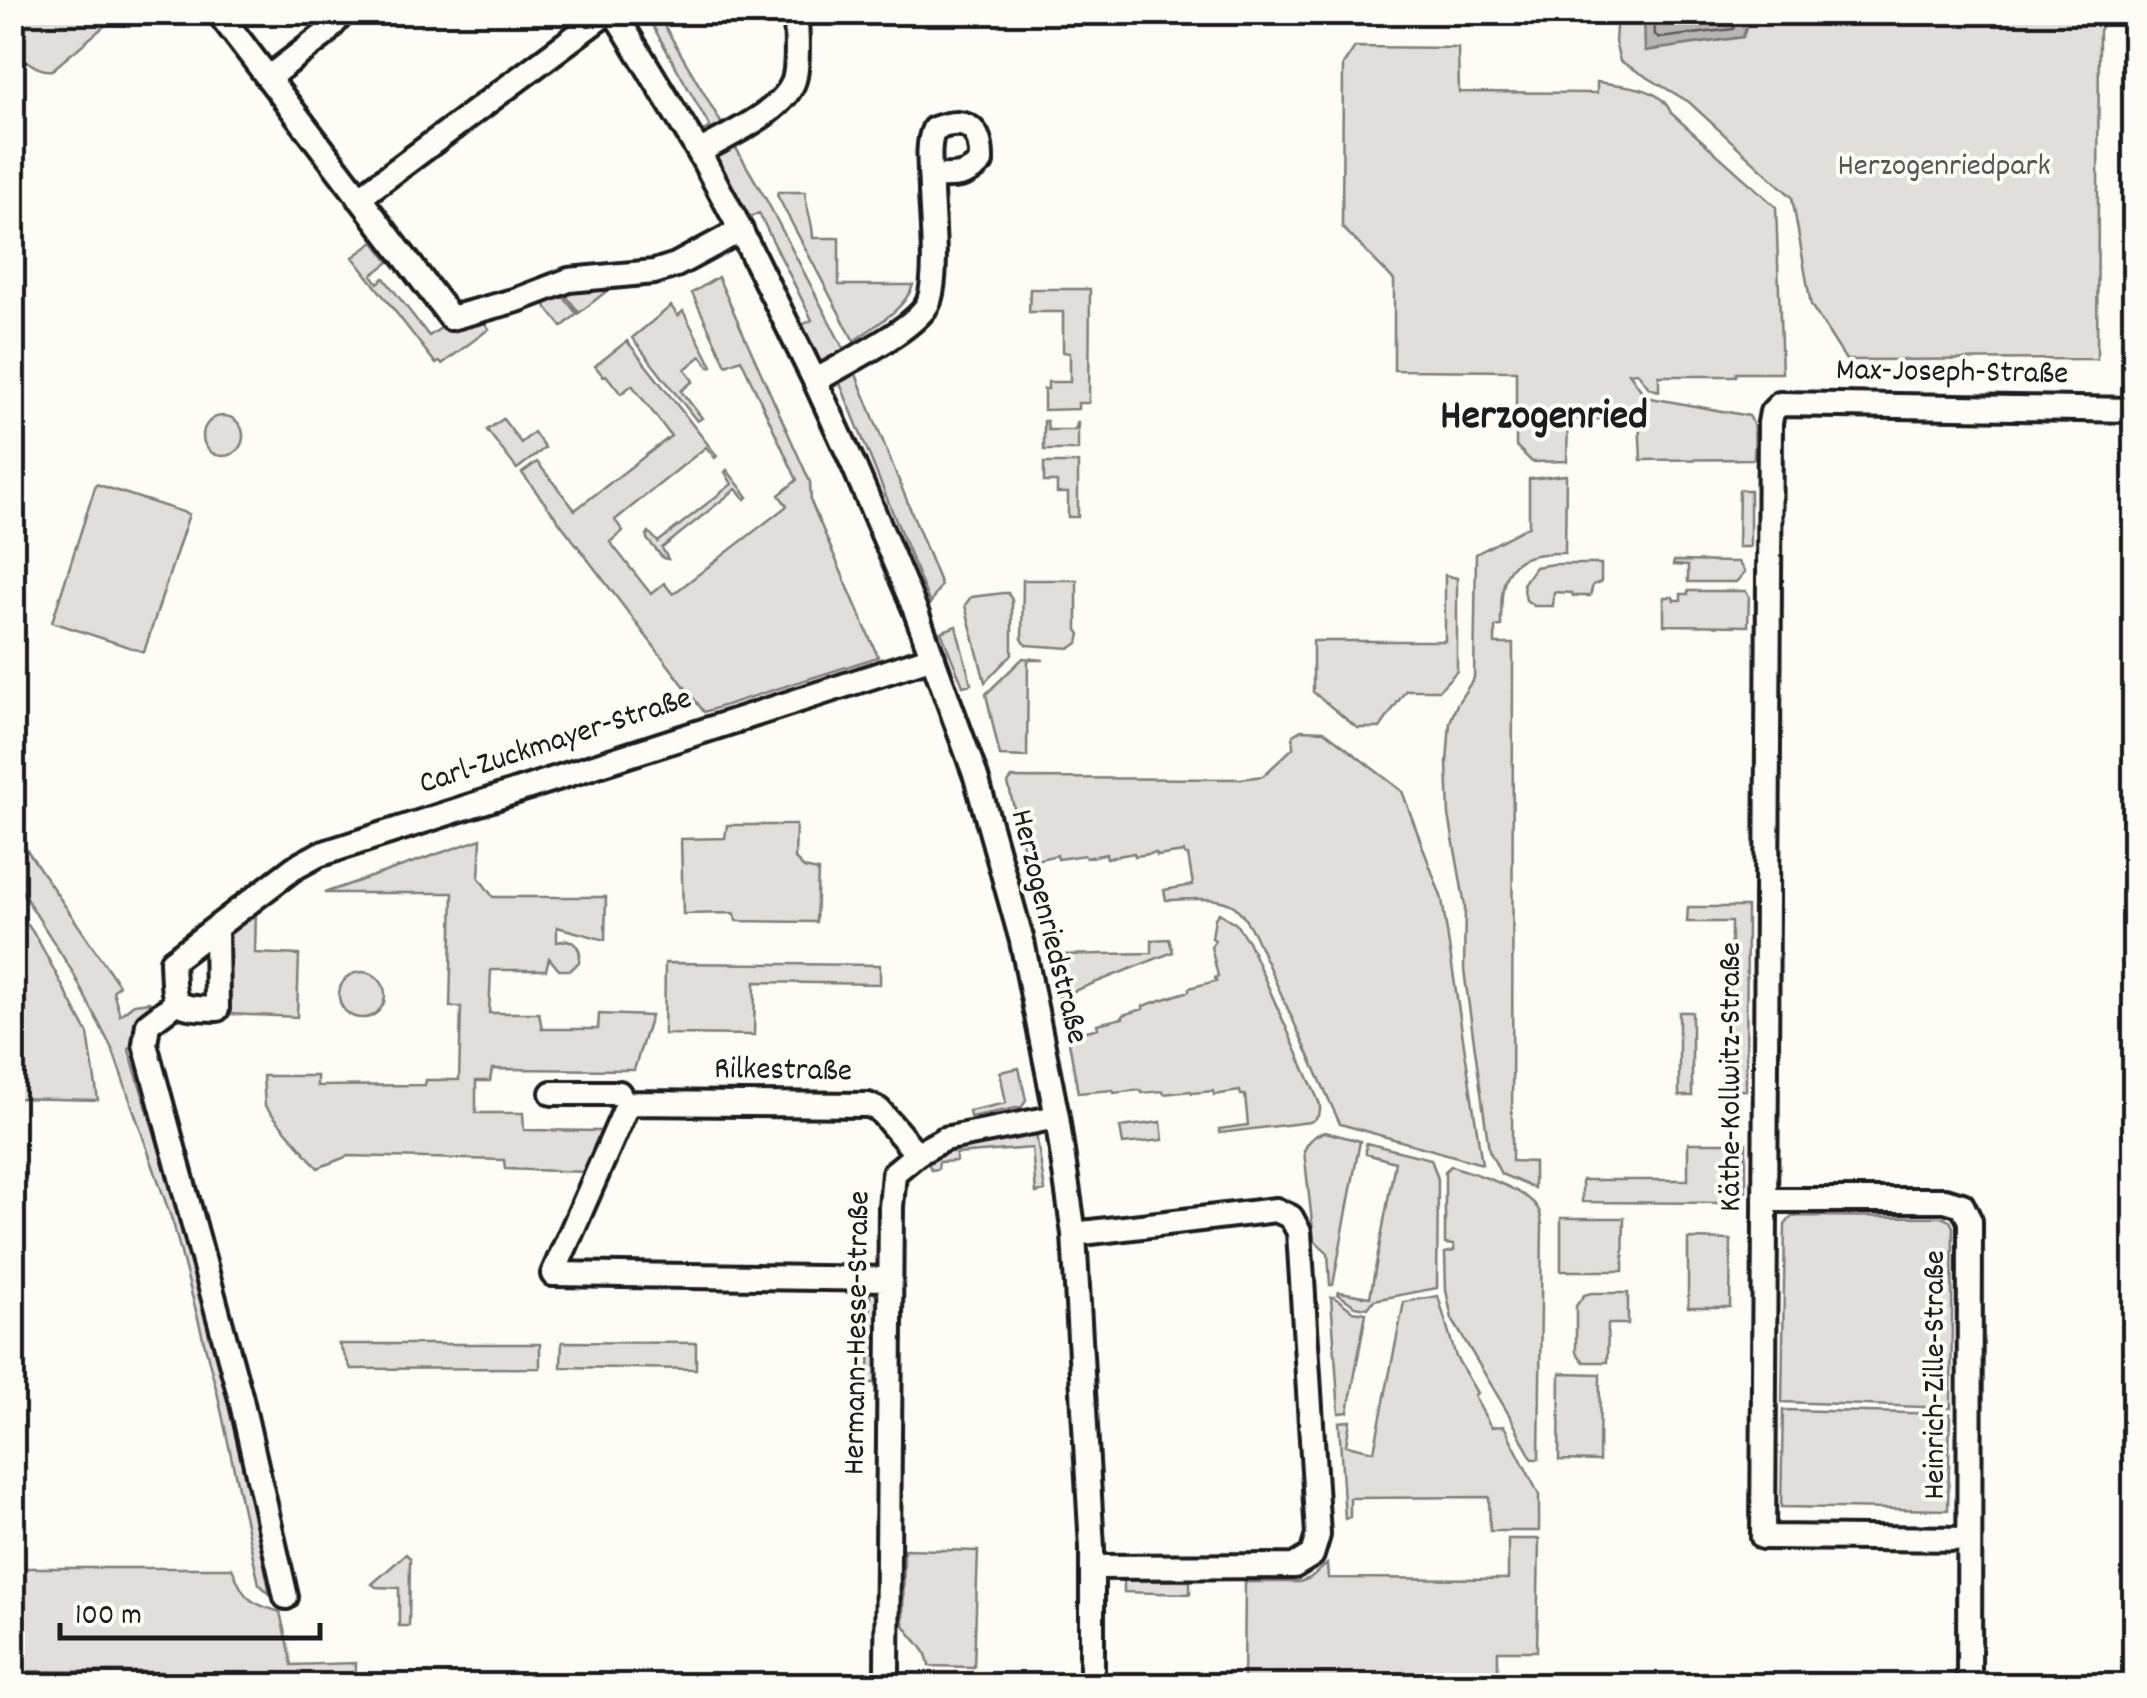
<svg xmlns="http://www.w3.org/2000/svg" width="2147" height="1698" font-family="Dekko,sans-serif">
  <style>
    .green { fill: #e0dfdb; stroke: #7e7e7c; stroke-width: 2.5 }
    .water { fill: #b7b6b2; stroke: #797876; stroke-width: 2.5 }
    .lines { fill: none; stroke-linecap: round; stroke-linejoin: round }
    .shore { stroke: #5a5a58; stroke-width: 2.5 }
    .minor-casing { stroke: #1c1c1c; stroke-width: 30 }
    .minor { stroke: #fdfcf7; stroke-width: 22 }
    .labels { text-anchor: middle; dominant-baseline: central; stroke-width: 8; stroke-linejoin: round; paint-order: stroke }
    .park-label { font-size: 32px; fill: #575655; stroke: #fdfcf7 }
    .street-label { font-size: 32px; fill: #1c1c1c; stroke: #fdfcf7 }
    .district-label { font-size: 42px; font-weight: bold; fill: #1c1c1c; stroke: #fdfcf7 }
  </style>
  <rect width="100%" height="100%" fill="#fdfcf7"/>
  <filter id="ink" filterUnits="userSpaceOnUse"><feTurbulence type="fractalNoise" baseFrequency=".01" numOctaves="2"/><feDisplacementMap in="SourceGraphic" scale="20" xChannelSelector="R" yChannelSelector="G"/><feConvolveMatrix kernelMatrix="1 2 1 2 8 2 1 2 1" color-interpolation-filters="sRGB"/></filter>
  <g filter="url(#ink)">
    <path class="green" d="M13,12H153V13L130,26L108,23L52,70C36,72 17,56 12,40C10,32 13,20 13,12Z
      M630,13H657L767,201L853,367L941,585L930,604L837,376L824,380L798,327L812,320L759,213L745,219L698,134L710,127L646,14L634,20Z
      M1617,13H2107L2099,31L2097,359L1846,360L1811,305L1792,197L1689,102L1620,61L1615,42Z
      M1355,47L1458,48L1459,92L1597,93V82C1623,86 1660,85 1671,113L1776,207L1782,373H1736V376H1659V391L1649,388L1637,372L1629,373L1643,393L1651,398L1749,416C1757,427 1754,445 1754,459L1641,460L1639,418L1568,420L1567,461L1532,462L1516,446V371L1394,370V280L1342,227L1343,65Z
      M778,192H805C806,209 813,222 813,238H839V285H913C904,311 875,325 854,341L777,195Z
      M374,242L389,262L372,275L378,283L384,278L429,336L444,326L454,331L483,320L489,329L442,364L439,362L436,364L353,257Z
      M718,277L810,482L811,502L878,657L704,712L522,473L537,462L575,510L671,436L632,385L621,394L606,375L603,376L595,366L627,341L717,456L715,458L706,447L615,520L623,531L610,542L651,594L664,583L673,594L787,506L779,495L797,480L741,359L726,365L692,293Z
      M618,282L579,313L565,294L562,295L577,314L562,327L544,304L565,289Z
      M1030,289H1090L1089,403H1078V409L1044,410V389H1048V382H1070V353L1063,352V312H1029Z
      M671,306L678,316L683,311L712,366L709,367L701,356L685,369L693,381L681,391L702,418L697,421L632,338Z
      M203 436a20 20 0 1 1 40 0a20 20 0 1 1-40 0Z
      M503,419L521,443L534,432L545,448L517,469L487,430Z
      M1044,421H1047L1048,430H1075L1078,421V450H1044Z
      M1044,463H1078V517H1068V493H1057V482H1044Z
      M727,470L748,497L745,499L736,489L662,548L668,559L663,558L647,539V535L649,532L658,542L732,484L725,472Z
      M1566,475L1565,553C1504,552 1501,573 1501,626L1495,627V644H1513L1512,1161L1534,1162V1188L1501,1174L1489,1150L1464,970L1465,906L1449,815L1447,763L1450,722L1457,704L1474,678L1476,554L1529,526V479Z
      M96,484L189,514L144,652L52,622Z
      M1739,490H1750V547H1738Z
      M1674,561L1738,562L1745,572L1736,582H1688V566L1673,565Z
      M1601,564V582L1593,585L1590,596H1573L1572,593L1554,592L1553,606H1534L1526,600L1523,584L1535,567L1553,564Z
      M1445,575L1457,578V671L1439,690H1406L1380,728H1357L1313,692V641H1445Z
      M1023,580H1077V630L1080,634L1078,643L1071,648L1026,645L1022,639Z
      M1688,591H1745L1749,596L1748,626L1664,625V597H1673L1674,600H1681V594H1688Z
      M1004,593H1008L1012,600V654L985,682L965,605L971,597Z
      M956,626L971,684L963,686L941,632Z
      M1023,658L1044,660H1028L1027,757L1000,756L986,694Z
      M1301,730L1324,731L1402,791L1442,899L1482,1164L1340,1124L1254,934C1249,925 1242,912 1234,906C1217,895 1185,900 1166,900L1164,890L1193,885L1188,855H1185L1184,852L1157,856L1156,853L1135,856L1134,853L1107,858L1106,854L1086,858L1084,855L1058,859L1057,855L1027,862L1008,783L1012,778L1241,779L1263,776L1293,748V735Z
      M727,825H796L795,859L804,868L818,871L816,922L736,921L734,913L683,914L681,839L725,838Z
      M12,828L119,985L113,991L120,1015L134,1004L149,1002L156,1007L140,1020L129,1050L205,1299L240,1443L270,1594L259,1584L218,1396L174,1226L113,1051L72,971L13,878Z
      M481,839L479,878L493,897H606L605,940L557,927V942L568,940C578,944 582,951 579,962L571,970H559L549,958L546,970H491L489,1013H539L542,1029H598L599,1014L651,1016L634,1070L492,1069L490,1081H476V1113H523L524,1130L602,1131L587,1172L505,1169L504,1160L348,1156L318,1168L265,1106L263,1076H317V1086L425,1085L426,1080H459L461,1007H450L453,893H324Z
      M12,901L38,940L88,1034L98,1100L13,1098Z
      M1688,907H1747L1746,1090L1730,1091L1731,922H1687Z
      M256,910L255,953L299,955L297,1017L229,1014L230,933Z
      M1219,913L1236,924L1248,941L1319,1102C1322,1111 1319,1118 1310,1122L1220,1133L1219,1129L1248,1125L1245,1095H1241L1240,1091L1214,1095L1213,1091L1192,1093L1191,1091L1164,1094L1163,1091L1142,1093L1141,1090L1114,1093L1113,1090L1078,1093L1068,1036L1098,1028L1097,1024L1123,1018V1015L1143,1009V1006L1189,991V988L1216,981L1215,978L1218,976L1211,947L1215,940L1212,938L1215,918Z
      M1169,939L1173,952L1059,997L1047,941H1055L1056,955L1152,953V940Z
      M665,963L880,965V984L755,982L754,1035L664,1034Z
      M339 995a23 23 0 1 1 46 0a23 23 0 1 1-46 0Z
      M1679,1012H1692V1096H1679Z
      M1019,1068L1026,1100L1022,1107L970,1117L969,1111L1006,1103L1000,1072Z
      M1161,1122L1163,1140L1123,1144L1120,1127Z
      M1325,1132L1360,1141L1333,1285H1330L1328,1253L1314,1240L1304,1151C1309,1140 1314,1135 1325,1132Z
      M1036,1133L1045,1191L1036,1193L1032,1148L956,1154V1161L939,1162L938,1169L931,1170L928,1162L948,1150Z
      M1366,1143L1431,1159L1438,1179L1437,1288L1374,1300L1368,1308L1355,1306L1338,1294L1339,1292L1370,1297L1395,1162L1366,1154Z
      M1688,1143H1746V1191L1741,1200L1725,1203L1582,1202V1180H1688Z
      M1451,1166C1471,1172 1528,1190 1538,1209C1541,1213 1541,1220 1542,1225L1539,1459H1532L1511,1418L1452,1319L1446,1290L1445,1253L1454,1251V1245L1445,1244V1171Z
      M1792,1216L1941,1217L1950,1221L1953,1227L1951,1408L1782,1402L1785,1225Z
      M1561,1218H1624L1623,1271H1561Z
      M1688,1239L1731,1240L1730,1307H1688Z
      M870,1283L883,1284L882,1383H869Z
      M1591,1293H1628V1324H1608L1607,1362H1584L1576,1352V1306L1584,1295Z
      M1438,1296L1456,1357L1477,1393L1474,1396L1491,1427L1504,1426L1539,1495V1531H1490L1489,1497L1350,1498V1517L1345,1519L1339,1422L1350,1421L1346,1445L1374,1451L1404,1302Z
      M1331,1297H1334L1353,1311L1366,1313L1348,1412L1339,1413Z
      M562,1342L696,1343V1369L561,1367Z
      M339,1344H540V1368L351,1369Z
      M1560,1373L1600,1374L1599,1461L1559,1460Z
      M1783,1410L1950,1414L1948,1510L1781,1507Z
      M1508,1539H1539L1537,1651H1498V1685H1208L1244,1684L1245,1582H1300L1310,1578L1327,1564L1328,1578L1508,1579Z
      M904,1549L978,1551L974,1667L929,1666C927,1646 912,1640 903,1623Z
      M406,1554L410,1558L409,1626H399V1588L376,1587L372,1584Z
      M13,1568H232C245,1600 248,1602 280,1612L292,1665L356,1663L355,1685H282V1673L13,1671Z
      M1124,1580L1190,1581V1594L1124,1592Z
      M1790,1672L1871,1673V1685H1790Z"/>
    <path class="water" d="M1644,13V12L1751,13L1743,37L1645,51Z"/>
    <g class="lines">
      <path class="shore" d="M1654,12L1655,35L1660,38L1733,29L1740,12"/>
      <g class="minor-casing">
        <path id="minor" d="M218,12L451,318L517,300L569,280L654,272L676,265L741,230
          M614,12L699,152L735,219L815,381L854,466L916,612L976,777L1022,941L1057,1117L1074,1234L1092,1548V1686
          M268,78L324,35L344,12
          M699,152C726,136 789,110 795,76C799,56 796,33 796,12
          M359,198L608,12
          M815,381C841,365 919,328 929,301C938,274 932,221 931,191C931,172 926,146 934,129C967,116 982,128 981,162C964,179 953,176 931,176
          M216,928L217,1009C170,1008 174,1005 172,961L294,868L318,855L933,657
          M177,1002L148,1024L145,1044L241,1399L286,1597
          M552,1093H619
          M1765,1200H1945L1962,1205L1970,1221L1969,1686
          M1074,1234L1276,1210L1291,1217L1299,1232L1318,1535L1312,1555L1294,1566L1092,1567
          M890,1279L553,1274L628,1103L868,1105L879,1110L917,1154
          M1969,1539L1763,1537L1770,423L1772,412L1780,404L2134,410
          M887,1670L891,1207L894,1173L917,1154L944,1139L1057,1117"/>
      </g>
      <use href="#minor" class="minor"/>
    </g>
  </g>
  <g class="labels">
    <g class="park-label">
      <text x="1944" y="168">Herzogenriedpark</text>
    </g>
    <g class="street-label">
      <text transform="translate(1952 374) rotate(1)">Max-Joseph-Straße</text>
      <text transform="translate(556 743) rotate(-18)">Carl-Zuckmayer-Straße</text>
      <text transform="translate(1047 927) rotate(76)">Herzogenriedstraße</text>
      <text transform="translate(783 1072) rotate(1)">Rilkestraße</text>
      <text transform="translate(1733 1077) rotate(-90)">Käthe-Kollwitz-Straße</text>
      <text transform="translate(859 1333) rotate(-89)">Hermann-Hesse-Straße</text>
      <text transform="translate(1937 1375) rotate(-90)">Heinrich-Zille-Straße</text>
    </g>
    <g class="district-label">
      <text x="1544" y="419">Herzogenried</text>
    </g>
  </g>
  <rect width="2147" height="1698" fill="none" stroke="#fdfcf7" stroke-width="50"/>
  <rect x="25" y="25" width="2097" height="1648" fill="none" stroke="#1c1c1c" stroke-width="4" filter="url(#ink)"/>
  <path d="M60 1623v15h260v-15" fill="none" stroke="#1c1c1c" stroke-width="5"/>
  <text x="75" y="1623" font-size="30" fill="#1c1c1c" stroke="#fdfcf7" stroke-width="8" paint-order="stroke">100 m</text>
</svg>
